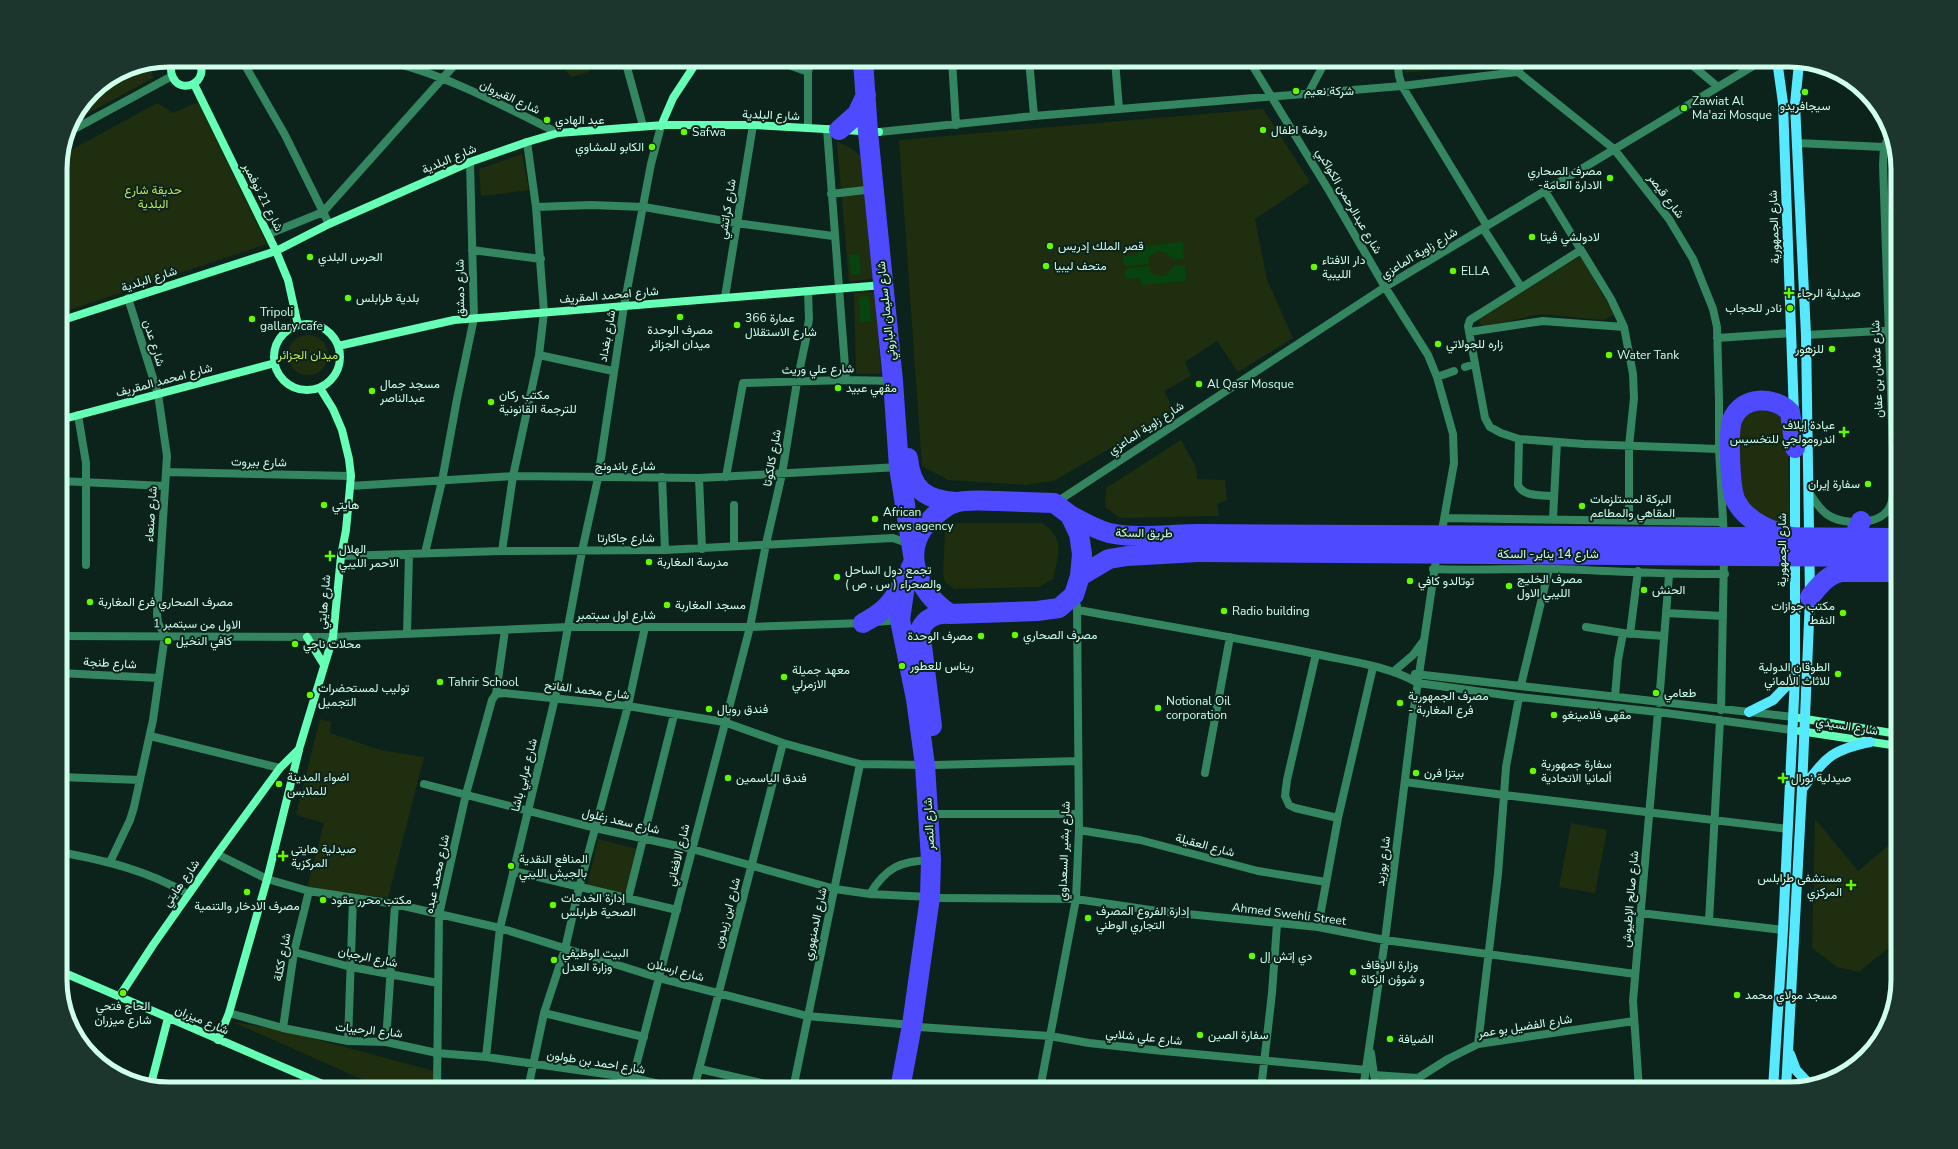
<svg xmlns="http://www.w3.org/2000/svg" width="1958" height="1149" font-family="'Nunito Sans',Vazirmatn,sans-serif">
  <style>
    .green { fill: #1f2e0f }
    .water { fill: #06430e }
    .lines { fill: none; stroke-linecap: round; stroke-linejoin: round }
    .street { stroke: #338660; stroke-width: 8 }
    .secondary { stroke: #66ffb6; stroke-width: 8 }
    .primary { stroke: #56e9ff; stroke-width: 10 }
    .highway { stroke: #4e4aff; stroke-width: 20 }
    .highway-bridge { stroke: #4e4aff; stroke-width: 20 }
    .poi-dot { fill: #63fa00; stroke: #0c231c; stroke-width: 1.5 }
    .labels { text-anchor: middle; dominant-baseline: central; stroke-width: 4; stroke-linejoin: round; paint-order: stroke }
    .poi-label { font-size: 12px; fill: #cfffec; stroke: #0c231c; text-anchor: start }
    .street-label { font-size: 12px; fill: #cfffec; stroke: #0c231c }
    .park-label { font-size: 12px; fill: #c2e852; stroke: #0c231c }
    .rim { fill: none; stroke: #cfffec; stroke-width: 5 }
  </style>
  <rect width="100%" height="100%" fill="#0c231c"/>
  <path class="green" d="M555,60H597L588,72L572,77Z
    M1402,60H1499L1502,62L1405,73Z
    M151,63L153,78L72,122L92,92L127,68Z
    M198,102L267,244L60,313V162L62,155L157,103L173,113Z
    M1263,109L1310,182L1255,219L1267,280L1293,338L1238,372L1217,341L1185,362L1191,376L1164,391L1174,411L1054,481L1025,485L948,480L922,466L899,140Z
    M837,142C848,146 855,149 862,159L876,278L849,282Z
    M522,154L529,190L481,196L479,169Z
    M1580,256L1615,315L1603,320L1540,314L1483,327L1477,319Z
    M875,292L881,374H856L854,293Z
    M288 355a20 20 0 1 1 40 0a20 20 0 1 1-40 0Z
    M1762,405L1787,420L1790,525H1776L1763,522L1739,493L1738,423L1746,410Z
    M1181,440L1196,467L1197,479L1225,480L1227,500L1217,504L1219,516L1120,518L1105,507L1106,488Z
    M957,523H1042C1066,538 1058,556 1053,579L1039,587L954,589L945,582L943,572L945,531L949,525Z
    M320,719L331,722L330,733L380,750L424,757L388,898L307,888L324,823L296,815Z
    M1815,819L1858,871L1898,837V940L1859,972L1837,967L1812,948Z
    M1571,823L1607,830L1595,893L1559,887Z
    M598,839L638,849L627,896L587,886Z
    M233,1022L282,1030L434,1071L432,1089H384Z"/>
  <path class="water" d="M1183,242L1184,259L1173,260C1166,249 1156,250 1148,258L1149,264L1124,266L1123,256L1138,254L1137,247Z
    M859,254L861,274L851,275L849,255Z
    M1185,265L1186,281L1141,285L1140,278L1125,279V269L1149,266L1150,272C1159,279 1169,277 1173,266Z
    M869,296L871,321L860,322L859,297Z"/>
  <g class="lines">
    <path class="street" d="M242,60L285,135L329,224
      M382,60C441,72 504,106 558,133
      M625,60L643,126
      M775,60L808,72
      M952,60L956,125
      M1029,60L1034,116
      M1115,60L1119,109
      M1249,60L1328,189L1385,287L1428,355L1437,377L1453,434L1454,463L1441,536
      M1397,60L1399,76L1402,86L1487,226
      M1503,60L1614,149L1669,219L1693,259L1713,309L1717,327L1719,400V449L1724,538
      M1686,60L1718,87
      M201,64L213,60
      M1308,94L1326,60
      M808,128V72L811,60
      M827,129L846,380
      M879,132L1034,116L1402,86L1517,72L1526,60
      M67,133L172,76
      M1797,143L1884,147
      M1545,191L1611,299L1624,327L1633,374L1634,398L1629,446V520
      M831,194L874,189
      M536,207L591,205L644,207L736,223L833,236
      M1483,228L1521,287
      M269,234L323,212L459,60
      M472,250L541,259
      M1581,250L1470,320L1468,326L1485,418L1490,427L1501,433L1519,439L1584,444L1719,449
      M725,297L753,125
      M1469,332L1543,321L1624,327
      M1806,335L1898,330
      M1717,338L1791,333
      M539,355L613,371
      M1465,367L1475,364
      M1437,377L1454,371
      M78,415L86,463V565
      M1519,439L1518,485C1523,497 1543,495 1554,496
      M166,472L351,476
      M662,477L665,550
      M726,477L743,383L846,380L893,381
      M699,478L702,549
      M60,481L165,486
      M350,486L513,476L699,478L899,467
      M1810,494C1815,501 1820,510 1828,515C1845,526 1884,526 1891,504C1894,497 1893,487 1894,479L1883,165L1884,147L1890,135
      M1055,503L1385,287L1763,60
      M734,505V546
      M1445,518L1723,522
      M1553,518L1557,442
      M502,551L513,476L539,355L544,312L536,207L527,142
      M425,553L442,481L457,399L474,318L470,162
      M341,556L502,551L665,550L893,538L910,544
      M1433,569C1475,571 1516,568 1558,569C1614,571 1669,575 1725,574
      M1078,610C1156,624 1233,637 1311,653C1346,661 1387,665 1418,683L1519,697L1658,712L1792,730
      M1666,613L1723,616
      M875,622L900,620
      M1586,627L1623,633L1664,636
      M407,634L409,554
      M1630,634L1638,571
      M60,636L333,637L569,627H750L863,623
      M1316,654L1287,780L1285,796L1289,805L1295,808L1338,818
      M1393,672L1413,655L1424,640
      M60,673L158,678
      M1415,674L1793,717
      M1521,685L1549,569
      M496,694L504,693L628,706L724,722L783,743L860,764L925,765
      M496,694L505,630
      M1615,697L1618,660L1623,633
      M1659,703L1669,575
      M1721,710L1724,556
      M150,736L280,768
      M935,765L1078,761
      M1205,773L1230,637
      M60,777L140,780
      M1405,782L1504,795L1506,767L1519,697
      M424,784L595,828L692,849L835,889L870,894L930,897
      M937,814H1078
      M1079,830L1140,840L1258,871L1326,882
      M60,852C107,861 146,870 188,894
      M217,854L267,879L309,891L395,904L500,928L659,978L792,1012L807,1016L912,1025
      M110,862L130,820L134,807L153,720L165,635L158,623L157,614L167,456L158,394L128,298
      M513,871L677,910
      M870,894C886,867 901,861 931,860
      M938,898L1076,899L1157,911L1318,927L1385,940L1635,974
      M628,899L674,715
      M1640,913L1783,930
      M1709,921L1720,720
      M1318,927L1338,818L1373,667
      M294,952L351,967L438,983
      M229,1013L283,1028L348,1041L386,1042L437,1053L486,1057L634,1078L679,1089
      M544,1013L644,1037
      M919,1027L1050,1036L1089,1043L1153,1050L1366,1070
      M283,1028L294,952L309,891
      M348,1041L353,899
      M386,1042L395,904
      M1478,1044L1498,874L1504,795L1788,829
      M1371,1053L1374,1075L1378,1089
      M486,1057L500,928L555,698L582,551L598,478L624,306L651,164L661,126
      M700,1069L788,1089
      M1374,1075L1418,1078
      M437,1089L439,915L466,794L492,700L496,694
      M528,1089L544,1013L565,949L579,888L628,706L645,627
      M630,1089L750,627L766,544L782,474L797,382L806,339L809,319L808,291
      M694,1089L783,743
      M793,1089L860,764
      M1040,1089L1076,899L1079,830L1077,606
      M1261,1089L1272,993L1277,924
      M1363,1089L1385,940L1413,715L1437,553
      M1408,1089L1418,1078L1448,1059L1478,1044L1634,1021
      M1639,1089L1633,1001L1658,712"/>
    <path class="secondary" d="M175,60C172,64 170,70 172,75C179,97 212,82 198,60
      M194,84L276,251L288,280L298,325
      M661,126L673,98L698,60
      M60,321L276,251L329,224L470,162L527,142L558,133L664,125H753L879,132
      M274 357a33 33 0 1 1 66 0a33 33 0 1 1-66 0Z
      M338,346L454,320L883,285
      M60,420L275,363
      M307,637L324,665
      M1793,717L1898,734
      M1800,731L1898,746
      M60,971L334,1089
      M119,997L153,945L217,854L280,768L299,749L333,637L341,556L346,530L351,476L349,459L342,430L333,409L320,388
      M218,1040L229,1013L268,876L299,750
      M151,1084L168,1018"/>
    <path class="primary" d="M1777,60L1783,103L1794,415
      M1749,712L1773,700L1795,677
      M1802,789C1826,758 1830,750 1870,742
      M1790,1054L1796,1070L1809,1084
      M1773,1089L1783,930L1795,677V445
      M1786,1089L1802,789L1810,597L1806,335L1795,104L1799,63"/>
    <path class="highway" d="M863,60L868,132L893,381L899,467L914,561
      M839,130L857,114L866,95
      M908,458C911,490 926,500 956,502
      M998,501L1054,503L1070,515L1079,534L1082,554L1080,576L1074,595L1059,608L1037,611L950,614C916,590 898,548 934,516C941,511 947,505 955,503C965,499 986,501 998,501Z
      M1070,515C1083,522 1095,529 1109,533C1134,539 1172,534 1198,534
      M1791,537C1773,531 1754,525 1741,509C1739,506 1736,502 1735,499C1730,486 1728,433 1732,420C1742,395 1774,396 1790,412L1795,448
      M1853,553L1852,541L1861,521
      M1080,576L1109,559L1127,556L1198,552
      M1810,597C1819,586 1827,575 1841,572H1898
      M863,623C884,612 891,604 903,583
      M932,726L920,630C925,618 937,613 950,614
      M900,1089L912,1025L930,897L931,860L925,765L916,699L900,620L906,578L914,561"/>
    <path class="highway-bridge" d="M1198,534L1898,538
      M1198,552L1898,557"/>
  </g>
  <g class="poi-dot">
    <circle cx="1296" cy="91" r="4"/>
    <circle cx="1805" cy="92" r="4"/>
    <circle cx="1684" cy="108" r="4"/>
    <circle cx="547" cy="120" r="4"/>
    <circle cx="1263" cy="130" r="4"/>
    <circle cx="684" cy="132" r="4"/>
    <circle cx="652" cy="147" r="4"/>
    <circle cx="1610" cy="178" r="4"/>
    <circle cx="1532" cy="237" r="4"/>
    <circle cx="1050" cy="246" r="4"/>
    <circle cx="310" cy="257" r="4"/>
    <circle cx="1046" cy="266" r="4"/>
    <circle cx="1314" cy="267" r="4"/>
    <circle cx="1453" cy="271" r="4"/>
    <path d="M1787 287h4v4h4v4h-4v4h-4v-4h-4v-4h4z"/>
    <circle cx="348" cy="298" r="4"/>
    <circle cx="1790" cy="308" r="4"/>
    <circle cx="680" cy="317" r="4"/>
    <circle cx="252" cy="319" r="4"/>
    <circle cx="737" cy="325" r="4"/>
    <circle cx="1438" cy="344" r="4"/>
    <circle cx="1832" cy="349" r="4"/>
    <circle cx="1609" cy="355" r="4"/>
    <circle cx="1199" cy="384" r="4"/>
    <circle cx="838" cy="388" r="4"/>
    <circle cx="372" cy="391" r="4"/>
    <circle cx="491" cy="402" r="4"/>
    <path d="M1842 426h4v4h4v4h-4v4h-4v-4h-4v-4h4z"/>
    <circle cx="1868" cy="484" r="4"/>
    <circle cx="324" cy="505" r="4"/>
    <circle cx="1582" cy="506" r="4"/>
    <circle cx="875" cy="519" r="4"/>
    <path d="M328 550h4v4h4v4h-4v4h-4v-4h-4v-4h4z"/>
    <circle cx="649" cy="562" r="4"/>
    <circle cx="837" cy="577" r="4"/>
    <circle cx="1410" cy="581" r="4"/>
    <circle cx="1509" cy="586" r="4"/>
    <circle cx="1644" cy="590" r="4"/>
    <circle cx="90" cy="602" r="4"/>
    <circle cx="667" cy="605" r="4"/>
    <circle cx="1224" cy="611" r="4"/>
    <circle cx="1843" cy="613" r="4"/>
    <circle cx="1015" cy="635" r="4"/>
    <circle cx="981" cy="636" r="4"/>
    <circle cx="168" cy="641" r="4"/>
    <circle cx="295" cy="644" r="4"/>
    <circle cx="902" cy="666" r="4"/>
    <circle cx="1838" cy="674" r="4"/>
    <circle cx="784" cy="677" r="4"/>
    <circle cx="440" cy="682" r="4"/>
    <circle cx="1656" cy="693" r="4"/>
    <circle cx="310" cy="695" r="4"/>
    <circle cx="1400" cy="703" r="4"/>
    <circle cx="1158" cy="708" r="4"/>
    <circle cx="709" cy="709" r="4"/>
    <circle cx="1554" cy="715" r="4"/>
    <circle cx="1533" cy="771" r="4"/>
    <circle cx="1416" cy="773" r="4"/>
    <circle cx="728" cy="778" r="4"/>
    <path d="M1781 772h4v4h4v4h-4v4h-4v-4h-4v-4h4z"/>
    <circle cx="279" cy="784" r="4"/>
    <path d="M281 850h4v4h4v4h-4v4h-4v-4h-4v-4h4z"/>
    <circle cx="511" cy="866" r="4"/>
    <path d="M1849 879h4v4h4v4h-4v4h-4v-4h-4v-4h4z"/>
    <circle cx="247" cy="892" r="4"/>
    <circle cx="323" cy="900" r="4"/>
    <circle cx="553" cy="905" r="4"/>
    <circle cx="1088" cy="918" r="4"/>
    <circle cx="1252" cy="956" r="4"/>
    <circle cx="554" cy="960" r="4"/>
    <circle cx="1353" cy="972" r="4"/>
    <circle cx="123" cy="993" r="4"/>
    <circle cx="1737" cy="995" r="4"/>
    <circle cx="1200" cy="1035" r="4"/>
    <circle cx="1390" cy="1039" r="4"/>
  </g>
  <g class="labels">
    <g class="poi-label">
      <text x="1304" y="91">شركة نعيم</text>
      <text x="1692" y="101">Zawiat Al<tspan x="1692" dy="14">Ma'azi Mosque</tspan></text>
      <text x="1805" y="106" text-anchor="middle">سيجافريدو</text>
      <text x="555" y="120">عبد الهادي</text>
      <text x="1271" y="130">روضة اطفال</text>
      <text x="692" y="132">Safwa</text>
      <text x="644" y="147" text-anchor="end">الكابو للمشاوي</text>
      <text x="1602" y="171" text-anchor="end">مصرف الصحاري<tspan x="1602" dy="14">-الادارة العامة</tspan></text>
      <text x="1540" y="237">لادولشي ڤيتا</text>
      <text x="1058" y="246">قصر الملك إدريس</text>
      <text x="318" y="257">الحرس البلدي</text>
      <text x="1322" y="260">دار اﻻفتاء<tspan x="1322" dy="14">الليبية</tspan></text>
      <text x="1054" y="266">متحف ليبيا</text>
      <text x="1461" y="271">ELLA</text>
      <text x="1797" y="293">صيدلية الرجاء</text>
      <text x="356" y="298">بلدية طرابلس</text>
      <text x="1782" y="308" text-anchor="end">نادر للحجاب</text>
      <text x="260" y="312">Tripoli<tspan x="260" dy="14">gallary cafe</tspan></text>
      <text x="745" y="318">عمارة 366<tspan x="745" dy="14">شارع الاستقلال</tspan></text>
      <text x="680" y="330" text-anchor="middle">مصرف الوحدة<tspan x="680" dy="14">ميدان الجزائر</tspan></text>
      <text x="1446" y="344">زاره للجولاتي</text>
      <text x="1824" y="349" text-anchor="end">للزهور</text>
      <text x="1617" y="355">Water Tank</text>
      <text x="380" y="384">مسجد جمال<tspan x="380" dy="14">عبدالناصر</tspan></text>
      <text x="1207" y="384">Al Qasr Mosque</text>
      <text x="846" y="388">مقهي عبيد</text>
      <text x="499" y="395">مكتب ركان<tspan x="499" dy="14">للترجمة القانونية</tspan></text>
      <text x="1835" y="425" text-anchor="end">عيادة إيلاف<tspan x="1835" dy="14">اندرومولجي للتخسيس</tspan></text>
      <text x="1860" y="484" text-anchor="end">سفارة إيران</text>
      <text x="1590" y="499">البركة لمستلزمات<tspan x="1590" dy="14">المقاهي والمطاعم</tspan></text>
      <text x="332" y="505">هايتي</text>
      <text x="883" y="512">African<tspan x="883" dy="14">news agency</tspan></text>
      <text x="339" y="549">الهلال<tspan x="339" dy="14">الاحمر الليبي</tspan></text>
      <text x="657" y="562">مدرسة المغاربة</text>
      <text x="845" y="570">تجمع دول الساحل<tspan x="845" dy="14">والصحراء ( س , ص )</tspan></text>
      <text x="1517" y="579">مصرف الخليج<tspan x="1517" dy="14">الليبي الاول</tspan></text>
      <text x="1418" y="581">توتالدو كافي</text>
      <text x="1652" y="590">الحنش</text>
      <text x="98" y="602">مصرف الصحاري فرع المغاربة</text>
      <text x="675" y="605">مسجد المغاربة</text>
      <text x="1835" y="606" text-anchor="end">مكتب جوازات<tspan x="1835" dy="14">النفط</tspan></text>
      <text x="1232" y="611">Radio building</text>
      <text x="1023" y="635">مصرف الصحاري</text>
      <text x="973" y="636" text-anchor="end">مصرف الوحدة</text>
      <text x="176" y="641">كافي النخيل</text>
      <text x="303" y="644">محلات ناجي</text>
      <text x="910" y="666">ريناس للعطور</text>
      <text x="1830" y="667" text-anchor="end">الطوقان الدولية<tspan x="1830" dy="14">للاثاث الألماني</tspan></text>
      <text x="792" y="670">معهد جميلة<tspan x="792" dy="14">الازمرلي</tspan></text>
      <text x="448" y="682">Tahrir School</text>
      <text x="318" y="688">توليب لمستحضرات<tspan x="318" dy="14">التجميل</tspan></text>
      <text x="1664" y="693">طعامي</text>
      <text x="1408" y="696">مصرف الجمهورية<tspan x="1408" dy="14">- فرع المغاربة</tspan></text>
      <text x="1166" y="701">Notional Oil<tspan x="1166" dy="14">corporation</tspan></text>
      <text x="717" y="709">فندق رويال</text>
      <text x="1562" y="715">مقهى فلامينغو</text>
      <text x="1541" y="764">سفارة جمهورية<tspan x="1541" dy="14">ألمانيا الاتحادية</tspan></text>
      <text x="1424" y="773">بيتزا فرن</text>
      <text x="287" y="777">اضواء المدينة<tspan x="287" dy="14">للملابس</tspan></text>
      <text x="736" y="778">فندق الياسمين</text>
      <text x="1791" y="778">صيدلية نورال</text>
      <text x="291" y="849">صيدلية هايتي<tspan x="291" dy="14">المركزية</tspan></text>
      <text x="519" y="859">المنافع النقدية<tspan x="519" dy="14">بالجيش الليبي</tspan></text>
      <text x="1842" y="878" text-anchor="end">مستشفى طرابلس<tspan x="1842" dy="14">المركزي</tspan></text>
      <text x="561" y="898">إدارة الخدمات<tspan x="561" dy="14">الصحية طرابلس</tspan></text>
      <text x="331" y="900">مكتب محرر عقود</text>
      <text x="247" y="906" text-anchor="middle">مصرف الادخار والتنمية</text>
      <text x="1096" y="911">إدارة الفروع المصرف<tspan x="1096" dy="14">التجاري الوطني</tspan></text>
      <text x="562" y="953">البيت الوظيفي<tspan x="562" dy="14">وزارة العدل</tspan></text>
      <text x="1260" y="956">دي إتش إل</text>
      <text x="1361" y="965">وزارة الاوقاف<tspan x="1361" dy="14">و شوؤن الزكاة</tspan></text>
      <text x="1745" y="995">مسجد مولاي محمد</text>
      <text x="123" y="1006" text-anchor="middle">الحاج فتحي<tspan x="123" dy="14">شارع ميزران</tspan></text>
      <text x="1208" y="1035">سفارة الصين</text>
      <text x="1398" y="1039">الضيافة</text>
    </g>
    <g class="street-label">
      <text transform="translate(510 97) rotate(25)">شارع القيروان</text>
      <text transform="translate(771 115) rotate(2)">شارع البلدية</text>
      <text transform="translate(449 159) rotate(-23)">شارع البلدية</text>
      <text transform="translate(1666 196) rotate(53)">شارع قيصر</text>
      <text transform="translate(263 197) rotate(63)">شارع 21 نوفمبر</text>
      <text transform="translate(1349 201) rotate(60)">شارع عبدالرحمن الكواكبي</text>
      <text transform="translate(727 209) rotate(-81)">شارع كراتشي</text>
      <text transform="translate(1774 227) rotate(-92)">شارع الجمهورية</text>
      <text transform="translate(1419 253) rotate(-31)">شارع زاوية الماعزي</text>
      <text transform="translate(149 279) rotate(-18)">شارع البلدية</text>
      <text transform="translate(460 288) rotate(-91)">شارع دمشق</text>
      <text transform="translate(609 295) rotate(-5)">شارع امحمد المقريف</text>
      <text transform="translate(886 311) rotate(-96)">شارع سليمان الباروني</text>
      <text transform="translate(607 336) rotate(-80)">شارع بغداد</text>
      <text transform="translate(154 343) rotate(73)">شارع عدن</text>
      <text transform="translate(818 369) rotate(-1)">شارع علي وريث</text>
      <text transform="translate(1877 369) rotate(-92)">شارع عثمان بن عفان</text>
      <text transform="translate(164 380) rotate(-15)">شارع امحمد المقريف</text>
      <text transform="translate(1146 428) rotate(-33)">شارع زاوية الماعزي</text>
      <text transform="translate(772 458) rotate(-80)">شارع كالكوتا</text>
      <text transform="translate(259 462) rotate(1)">شارع بيروت</text>
      <text x="625" y="466">شارع باندونج</text>
      <text transform="translate(151 514) rotate(-86)">شارع صنعاء</text>
      <text transform="translate(1144 533) rotate(1)">طريق السكة</text>
      <text x="626" y="538">شارع جاكارتا</text>
      <text transform="translate(1782 550) rotate(-90)">شارع الجمهورية</text>
      <text x="1548" y="554">شارع 14 يناير- السكة</text>
      <text transform="translate(324 602) rotate(-85)">شارع هايتي</text>
      <text x="616" y="615">شارع اول سبتمبر</text>
      <text transform="translate(197 624) rotate(1)">الاول من سبتمبر 1</text>
      <text transform="translate(110 663) rotate(3)">شارع طنجة</text>
      <text transform="translate(587 690) rotate(7)">شارع محمد الفاتح</text>
      <text transform="translate(1847 726) rotate(9)">شارع السيدي</text>
      <text transform="translate(524 775) rotate(-76)">شارع عرابي باشا</text>
      <text transform="translate(621 821) rotate(13)">شارع سعد زغلول</text>
      <text transform="translate(929 824) rotate(-93)">شارع النصر</text>
      <text transform="translate(1205 845) rotate(15)">شارع العقيلة</text>
      <text transform="translate(1064 851) rotate(-88)">شارع بشير السعداوي</text>
      <text transform="translate(678 855) rotate(-76)">شارع الافغاني</text>
      <text transform="translate(1383 861) rotate(-83)">شارع بوزيد</text>
      <text transform="translate(437 874) rotate(-78)">شارع محمد عبده</text>
      <text transform="translate(181 883) rotate(-55)">شارع هايتي</text>
      <text transform="translate(1630 899) rotate(-85)">شارع صالح الإطيوش</text>
      <text transform="translate(727 913) rotate(-75)">شارع ابن زيدون</text>
      <text transform="translate(1289 914) rotate(7)">Ahmed Swehli Street</text>
      <text transform="translate(815 924) rotate(-78)">شارع الدمنهوري</text>
      <text transform="translate(282 957) rotate(-79)">شارع ككلة</text>
      <text transform="translate(368 957) rotate(12)">شارع الرجبان</text>
      <text transform="translate(676 970) rotate(15)">شارع ارسلان</text>
      <text transform="translate(202 1020) rotate(23)">شارع ميزران</text>
      <text transform="translate(1525 1026) rotate(-9)">شارع الفضيل بو عمر</text>
      <text transform="translate(369 1030) rotate(6)">شارع الرحيبات</text>
      <text transform="translate(1144 1037) rotate(6)">شارع علي شلابي</text>
      <text transform="translate(596 1062) rotate(9)">شارع احمد بن طولون</text>
    </g>
    <g class="park-label">
      <text x="153" y="190">حديقة شارع<tspan x="153" dy="14">البلدية</tspan></text>
      <text x="308" y="355">ميدان الجزائر</text>
    </g>
  </g>
  <path d="M0 0H1958V1149H0ZM169 67H1789A102 102 0 0 1 1891 169V980A102 102 0 0 1 1789 1082H169A102 102 0 0 1 67 980V169A102 102 0 0 1 169 67Z" fill="#1c352d" fill-rule="evenodd"/>
  <path class="rim" d="M169 67H1789A102 102 0 0 1 1891 169V980A102 102 0 0 1 1789 1082H169A102 102 0 0 1 67 980V169A102 102 0 0 1 169 67Z"/>
</svg>
